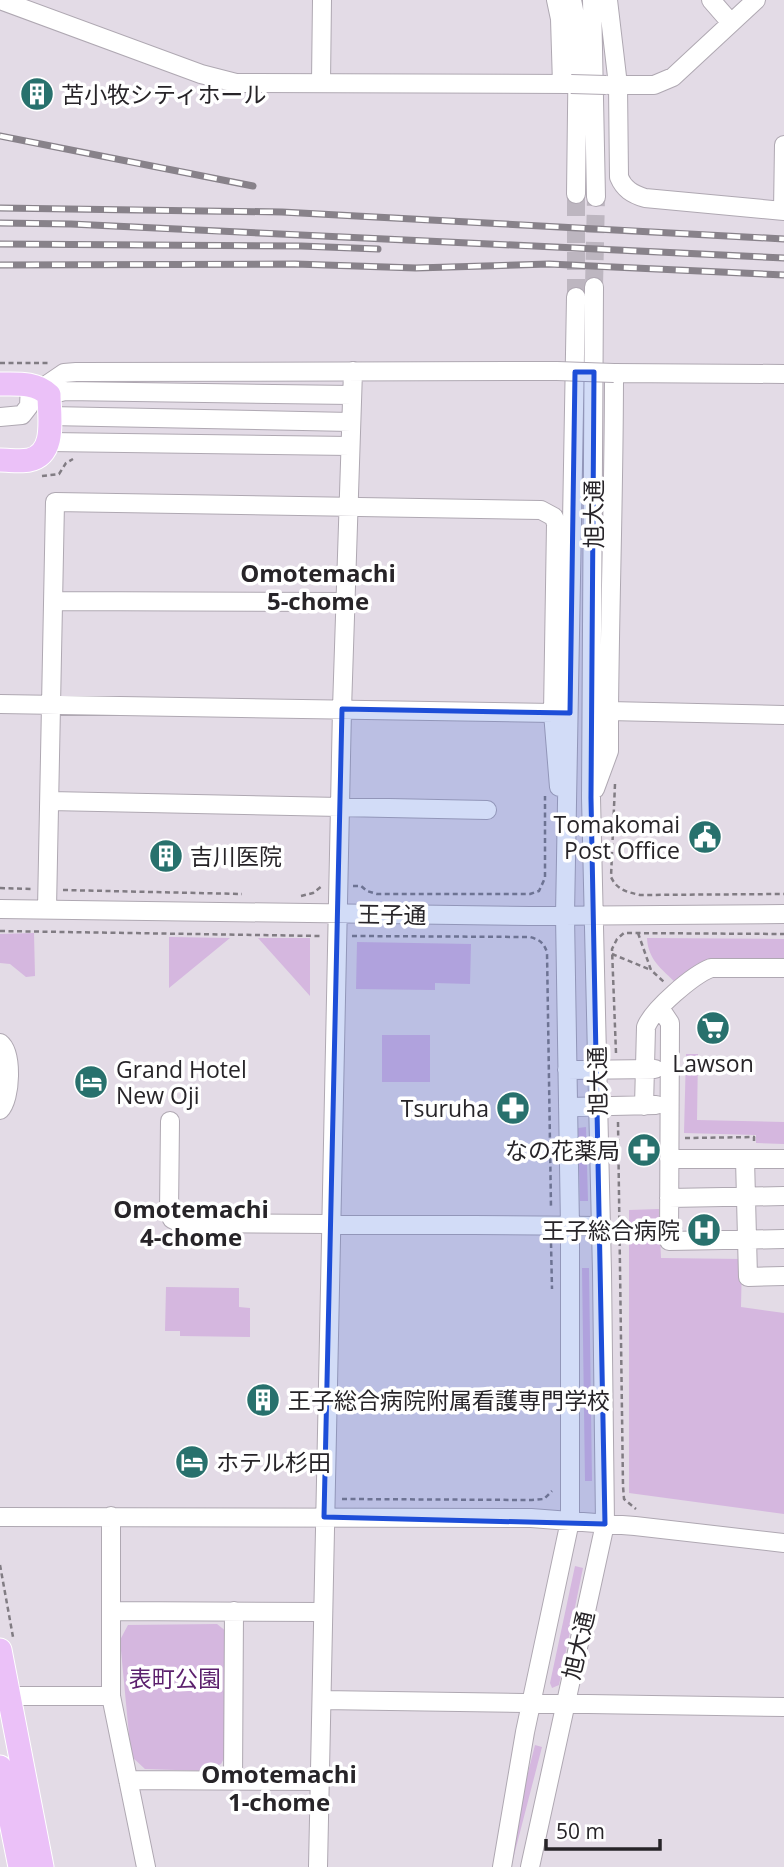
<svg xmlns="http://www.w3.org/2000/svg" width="784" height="1867" font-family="'Open Sans','Noto Sans JP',sans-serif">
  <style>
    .green { fill: #d5b7df }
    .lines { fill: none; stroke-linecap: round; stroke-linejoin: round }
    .minor-tunnel { stroke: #bdb6c0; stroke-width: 18; stroke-dasharray: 18 9; stroke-linecap: butt }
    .minor-casing { stroke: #afa8b2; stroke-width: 20 }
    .major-casing { stroke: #fff; stroke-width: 25 }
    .path { stroke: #817c83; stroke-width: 2.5; stroke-dasharray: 5 3.5; stroke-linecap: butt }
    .minor { stroke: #fff; stroke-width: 18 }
    .major { stroke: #ebc1f8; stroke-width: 23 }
    .rail-casing { stroke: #88828a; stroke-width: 7 }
    .rail { stroke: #fff; stroke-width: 4.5; stroke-dasharray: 13; stroke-linecap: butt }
    .minor-bridge-casing { stroke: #afa8b2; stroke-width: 20; stroke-linecap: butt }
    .minor-bridge { stroke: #fff; stroke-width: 18 }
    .marked { fill: #1d4ed8; fill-opacity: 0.2; stroke: #1d4ed8; stroke-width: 5; stroke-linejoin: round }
    .labels { text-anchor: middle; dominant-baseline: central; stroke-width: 7; stroke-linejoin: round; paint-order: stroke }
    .poi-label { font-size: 23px; fill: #272428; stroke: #fff; text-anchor: start }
    .street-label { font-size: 23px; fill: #272428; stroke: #fff }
    .park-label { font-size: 23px; fill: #5c206d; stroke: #fff }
    .neighbourhood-label { font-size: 24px; font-weight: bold; fill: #272428; stroke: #fff }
  </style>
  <rect width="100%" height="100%" fill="#e3dbe6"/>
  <path class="green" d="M34,933L35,976L26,977L10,964L0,963V934Z
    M169,937L230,938L169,988Z
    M258,938H310V996Z
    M647,938L784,939V960L711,959L697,964L676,983C662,969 648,960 647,938Z
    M357,942L471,944L470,984L435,983V990L356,989Z
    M382,1035H430V1082H382Z
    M686,1054H698L697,1120L784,1122V1144L756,1143V1135L684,1133Z
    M586,1127L588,1201H580L578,1128Z
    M659,1209L661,1258L742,1259L741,1307L784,1313V1514L629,1493V1210Z
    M582,1268H589L592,1481H585Z
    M166,1287L239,1288V1307L250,1308V1337L180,1336V1331H165Z
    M575,1566L583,1568L559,1685L552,1688L550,1683Z
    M217,1624L227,1632L228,1751L221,1764L206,1771L145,1769L131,1756L120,1640L128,1625Z
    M535,1745L542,1747L511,1867H504Z"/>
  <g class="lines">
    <path class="minor-tunnel" d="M594,287L596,197
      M576,297V194"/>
    <g class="minor-casing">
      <path id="minor" d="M0,0L201,74L236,83L571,84
        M556,0L560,19L562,84
        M572,0L578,30L576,194
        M592,0L596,197
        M608,0L618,85L619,177C624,189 632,194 645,198L784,211
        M711,0L731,23
        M321,82L322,0
        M609,85H654L673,77L756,0
        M783,211L784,145
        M42,388L64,373L76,372L557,371
        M49,395L65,391L352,395
        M49,416L351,422
        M0,417L22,415L29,406L30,385
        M49,442L350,446
        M53,601L346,602
        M0,704L553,713
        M609,711C610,598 614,485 614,373L784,374
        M595,789L609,751V711L784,715
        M50,801L487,810
        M0,909L530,916L784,914
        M47,909L55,502L541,510L554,517L556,524L553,713L559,787
        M660,1008L670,1023L669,1241L784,1239
        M0,1043C13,1053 11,1099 0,1110
        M567,1070L655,1069
        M644,1106L646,1027C653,1009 693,975 711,968H784
        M568,1107L656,1105
        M170,1121L169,1212L172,1219L180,1223L601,1226
        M669,1159H784
        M745,1159L748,1277L784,1276
        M669,1198L784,1196
        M111,1516V1696L146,1867
        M0,1517L531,1518L635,1526L784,1543
        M111,1611L322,1612
        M0,1696H111
        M322,1700L784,1707
        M128,1780L320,1781
        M233,1780L234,1611
        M318,1867L342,709L353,371
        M502,1867L525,1732L570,1521V1227L565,915L576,297
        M530,1867L605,1524L602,1272L591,798L594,287"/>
    </g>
    <g class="major-casing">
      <path id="major" d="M0,384C17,384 36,382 49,395C49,416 57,454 29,460C21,462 9,460 0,460
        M0,1650L42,1867
        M0,1767L20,1867"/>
    </g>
    <path class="path" d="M0,363H48
      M42,476L59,474L66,463L73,459
      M615,784L611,877C617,890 627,892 640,895L784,894
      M353,886H361L367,891L377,894H530L539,891L545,878V796
      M0,888L32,889
      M63,890L242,894
      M301,896L313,893L322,886
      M0,931L321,936
      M638,933L651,970L664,982
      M352,936L530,937C540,940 543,942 547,952L551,1208
      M612,954L651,970
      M616,1053L612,949L617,939L624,933L784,934
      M618,1122L623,1486L624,1499L636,1509
      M685,1138L754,1137V1142
      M551,1243L552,1289
      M342,1499L532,1500L544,1499L552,1491
      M0,1565L13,1637"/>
    <use href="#minor" class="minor"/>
    <use href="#major" class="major"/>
    <g class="rail-casing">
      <path id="rail" d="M0,136L253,186
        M0,208L282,212L784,239
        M0,223L71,224L784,258
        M0,244L301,246L378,249
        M0,265L295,264L416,268L549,264L784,275"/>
    </g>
    <use href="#rail" class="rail"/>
    <g class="minor-bridge-casing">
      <path id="minor-bridge" d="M571,84L606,85
        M557,371L614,373"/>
    </g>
    <use href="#minor-bridge" class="minor-bridge"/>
  </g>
  <path class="marked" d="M575,372H594L591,798L605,1524L324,1517L342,709L570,713Z"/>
  <defs>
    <g id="building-disc" transform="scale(1.75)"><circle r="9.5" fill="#28716d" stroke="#fff"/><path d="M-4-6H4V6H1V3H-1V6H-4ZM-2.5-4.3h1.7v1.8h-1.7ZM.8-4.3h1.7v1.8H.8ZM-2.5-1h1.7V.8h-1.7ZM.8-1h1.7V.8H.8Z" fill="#fff"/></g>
    <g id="civic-disc" transform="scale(1.75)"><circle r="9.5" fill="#28716d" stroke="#fff"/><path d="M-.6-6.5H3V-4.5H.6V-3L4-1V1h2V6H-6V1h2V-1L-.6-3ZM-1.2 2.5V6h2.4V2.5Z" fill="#fff"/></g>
    <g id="supermarket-disc" transform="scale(1.75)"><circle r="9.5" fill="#28716d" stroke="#fff"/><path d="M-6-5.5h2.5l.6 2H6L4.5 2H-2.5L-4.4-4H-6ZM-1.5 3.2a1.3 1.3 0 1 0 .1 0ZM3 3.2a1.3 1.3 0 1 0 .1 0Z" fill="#fff"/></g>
    <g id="hotel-disc" transform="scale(1.75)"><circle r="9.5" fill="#28716d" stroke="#fff"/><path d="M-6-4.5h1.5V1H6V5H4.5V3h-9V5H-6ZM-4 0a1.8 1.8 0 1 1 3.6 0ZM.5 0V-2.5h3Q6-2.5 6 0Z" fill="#fff"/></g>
    <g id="pharmacy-disc" transform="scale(1.75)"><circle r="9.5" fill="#28716d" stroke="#fff"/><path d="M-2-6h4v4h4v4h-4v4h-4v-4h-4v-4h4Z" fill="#fff"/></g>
    <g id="hospital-disc" transform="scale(1.75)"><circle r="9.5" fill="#28716d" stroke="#fff"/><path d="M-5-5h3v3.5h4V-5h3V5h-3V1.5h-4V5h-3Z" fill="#fff"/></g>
  </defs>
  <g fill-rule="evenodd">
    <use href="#building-disc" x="37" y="94"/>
    <use href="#civic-disc" x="705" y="837"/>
    <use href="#building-disc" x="166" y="856"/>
    <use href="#supermarket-disc" x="713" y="1028"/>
    <use href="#hotel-disc" x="91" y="1082"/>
    <use href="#pharmacy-disc" x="513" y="1108"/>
    <use href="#pharmacy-disc" x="644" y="1150"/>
    <use href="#hospital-disc" x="704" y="1230"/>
    <use href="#building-disc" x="263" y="1400"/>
    <use href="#hotel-disc" x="192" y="1462"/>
  </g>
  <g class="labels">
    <g class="poi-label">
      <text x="61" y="94">苫小牧シティホール</text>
      <text x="680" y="824" text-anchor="end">Tomakomai<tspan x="680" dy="26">Post Office</tspan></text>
      <text x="190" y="856">吉川医院</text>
      <text x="713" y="1063" text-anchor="middle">Lawson</text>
      <text x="116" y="1069">Grand Hotel<tspan x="116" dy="26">New Oji</tspan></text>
      <text x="489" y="1108" text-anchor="end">Tsuruha</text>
      <text x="620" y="1150" text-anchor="end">なの花薬局</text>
      <text x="680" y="1230" text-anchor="end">王子総合病院</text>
      <text x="288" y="1400">王子総合病院附属看護専門学校</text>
      <text x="216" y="1462">ホテル杉田</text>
    </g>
    <g class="street-label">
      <text transform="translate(593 514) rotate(-90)">旭大通</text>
      <text transform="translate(392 914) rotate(1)">王子通</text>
      <text transform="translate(597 1081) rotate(-91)">旭大通</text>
      <text transform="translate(578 1645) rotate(-77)">旭大通</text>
    </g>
    <g class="park-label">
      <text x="175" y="1678">表町公園</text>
    </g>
    <g class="neighbourhood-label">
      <text x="318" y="572">Omotemachi<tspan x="318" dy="28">5-chome</tspan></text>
      <text x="191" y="1208">Omotemachi<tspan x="191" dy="28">4-chome</tspan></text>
      <text x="279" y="1773">Omotemachi<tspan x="279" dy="28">1-chome</tspan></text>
    </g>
  </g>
  <path d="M546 1839v10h114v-10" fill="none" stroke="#272428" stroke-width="3.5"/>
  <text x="556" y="1839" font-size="21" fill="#272428" stroke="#ffffff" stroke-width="5" paint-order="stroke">50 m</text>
</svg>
